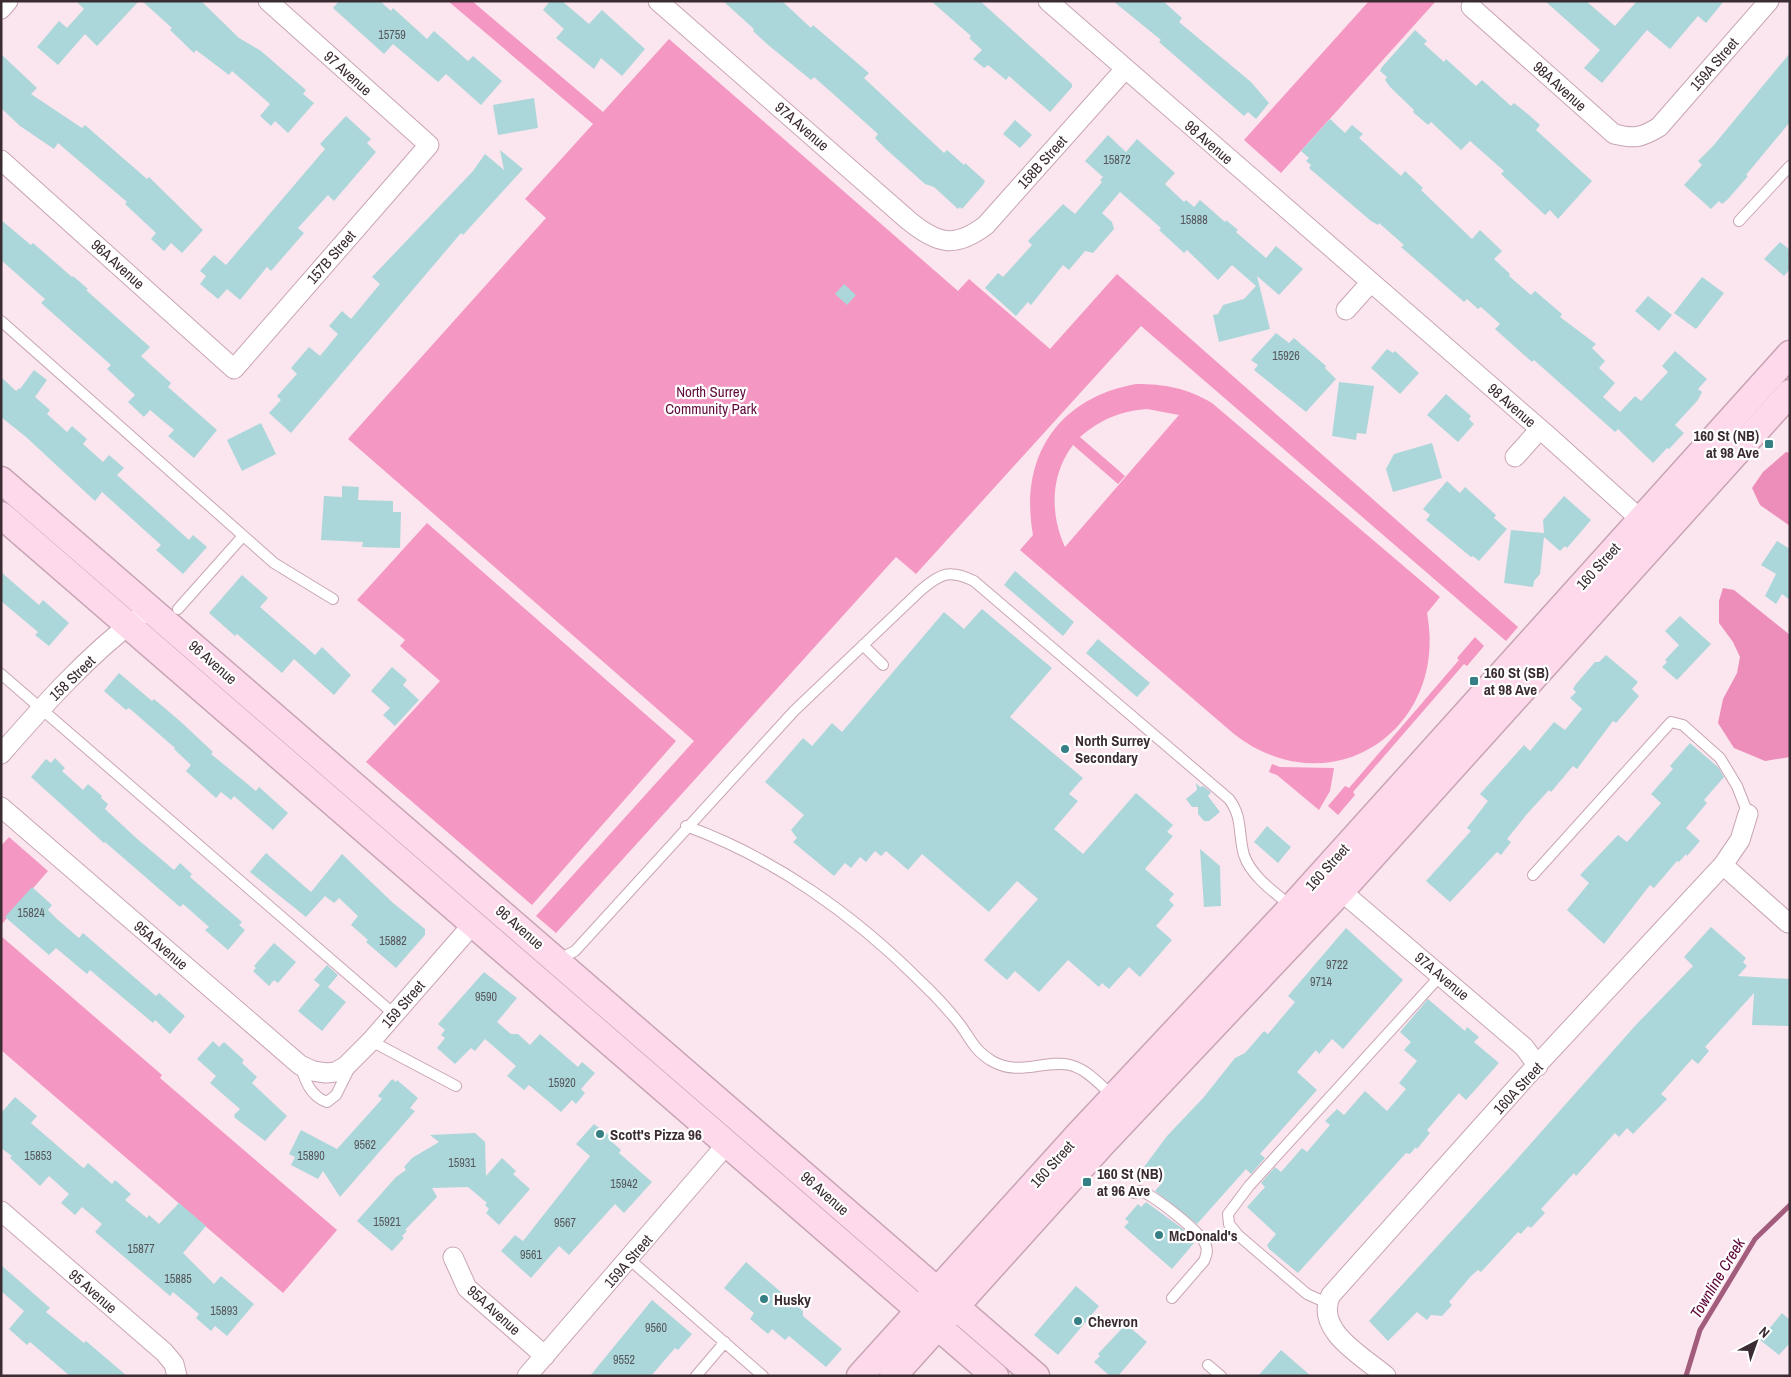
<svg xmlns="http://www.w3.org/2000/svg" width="1791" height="1377" font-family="'Archivo Narrow',sans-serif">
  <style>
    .green { fill: #f497c2; fill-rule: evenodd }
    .forest { fill: #ed8eba }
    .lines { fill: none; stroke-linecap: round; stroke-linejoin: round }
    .stream { stroke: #a25d7d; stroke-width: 5 }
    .building { fill: #abd7da }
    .lane-casing { stroke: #c8a5b3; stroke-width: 12 }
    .street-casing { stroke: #c8a5b3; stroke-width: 21 }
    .secondary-casing { stroke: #c8a5b3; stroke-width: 29 }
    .lane { stroke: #fff; stroke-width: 10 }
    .street { stroke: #fff; stroke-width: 19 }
    .secondary { stroke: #fed8eb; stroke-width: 26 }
    .poi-dot { fill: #367f84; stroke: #fff; stroke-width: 2 }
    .labels { text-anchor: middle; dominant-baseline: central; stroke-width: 4.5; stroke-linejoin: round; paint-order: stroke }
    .number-label { font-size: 12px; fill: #56575c }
    .street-label { font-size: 15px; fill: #3a2c32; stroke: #fff }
    .park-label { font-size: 15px; fill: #600b3c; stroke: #fff }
    .poi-label { font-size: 15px; font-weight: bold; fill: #3a2c32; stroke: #fff; text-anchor: start }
    .water-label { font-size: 16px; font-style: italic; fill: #5e083a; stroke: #fff }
  </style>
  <rect width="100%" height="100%" fill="#fbe5ee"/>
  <path class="green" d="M448,1H472L603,112L669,39L958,291L969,279L1050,349L1117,274L1518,627L1506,641L1141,326L916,574L896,557L556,933L536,916L694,741L348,439L546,218L525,199L593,124Z
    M1369,1H1436L1281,173L1244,140Z
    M1136,384C1165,384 1187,388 1212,403L1440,597L1427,613C1449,730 1330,809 1234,734L1020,550L1033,535C1019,457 1058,398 1136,384ZM1147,409L1179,415L1065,547C1050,514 1050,475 1073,445L1118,484L1125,476L1080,437C1101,419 1121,411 1147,409Z
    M427,523L676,741L532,905L366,762L440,681L400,646L405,640L357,600Z
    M1475,637L1484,646L1467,666L1464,664L1353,792L1355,795L1338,815L1328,806L1345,786L1349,788L1459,660L1457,658Z
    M1272,764L1280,767L1334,768L1330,791L1319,810L1277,775L1269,772Z
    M9,837L48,871L1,925V846Z
    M1,936L162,1075L160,1078L337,1230L283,1293L1,1050Z"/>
  <path class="forest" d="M1786,452L1790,453V526L1760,505L1752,488L1763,472Z
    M1723,588L1734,590L1790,635V757L1765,761L1734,748L1718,723L1723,699L1737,673L1740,657L1733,642L1719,623V601Z"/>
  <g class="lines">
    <path class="stream" d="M1686,1376L1700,1330L1755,1239L1790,1205"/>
  </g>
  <path class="building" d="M76,1H139L97,46L85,34L58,65L37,47L59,21L67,28L84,9Z
    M142,1H201L239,38L261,51L306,90L303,94L314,103L288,133L275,121L271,126L260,116L270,104L232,71L229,75L196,50L194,53L170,30L172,28Z
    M339,1H380L391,11L393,8L427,39L434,31L468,61L473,56L502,81L481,105L446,74L438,82L393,44L384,54L333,8Z
    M550,1H562L589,24L602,10L645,49L622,76L601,58L594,69L556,38L564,29L543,10Z
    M723,1H782L811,28L813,25L869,73L864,78L944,153L947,150L964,165L965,163L985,181L983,185L962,209L960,207L958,209L934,187L925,184L887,150L875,138L878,134L840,100L814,77L811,80L767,44L753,31L754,29Z
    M931,1H980L1072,84V87L1050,112L1009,76L1006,80L988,65L984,68L973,59L982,50L969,38L971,36Z
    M1113,1H1163L1182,18L1179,22L1251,82L1269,103L1256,119L1248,112L1244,116L1159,42L1161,40Z
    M1545,1H1586L1615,26L1637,1H1724L1706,23L1698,16L1670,49L1647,30L1602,83L1584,68L1600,50Z
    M1415,30L1427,41L1424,44L1444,62L1446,59L1476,86L1482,80L1511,106L1514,103L1529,115L1540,125L1536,130L1592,181L1558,219L1550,210L1545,215L1501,174L1504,171L1470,141L1461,150L1431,122L1428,125L1413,112L1414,110L1390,87L1385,80L1387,77L1380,71L1382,67Z
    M1790,53V122L1746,175L1748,176L1728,199L1722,204L1719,201L1711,209L1684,185L1702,165L1698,161L1713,146Z
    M1,54L37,88L31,94L82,128L85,125L147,179L149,177L203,230L182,253L171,243L164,251L151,239L156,233L125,204L127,202L58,143L54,149L20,126L1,108Z
    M534,98L538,128L498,135L493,105Z
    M346,116L371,139L367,143L376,152L334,201L328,195L298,228L304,233L271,271L267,267L240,300L227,289L218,299L200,284L206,276L200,271L214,255L226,265L325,149L320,144Z
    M1330,119L1345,133L1352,125L1363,134L1359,138L1401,176L1405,171L1423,188L1421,190L1472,239L1480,230L1502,251L1494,259L1510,274L1509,276L1531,295L1535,291L1562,314L1560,317L1596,344L1592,348L1605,361L1599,368L1615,383L1603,397L1620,412L1635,396L1641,401L1668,372L1662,366L1675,351L1707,379L1698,389L1702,392L1698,400L1675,425L1684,433L1669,449L1667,448L1653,463L1618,429L1615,432L1534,360L1532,362L1495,329L1500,324L1481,307L1478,309L1467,299L1464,302L1401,247L1404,245L1379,223L1378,225L1371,221L1309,168L1311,165L1306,161L1309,158L1301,151Z
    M1015,120L1032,135L1020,148L1003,134Z
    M1108,135L1126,152L1137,139L1175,173L1165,184L1184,202L1186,200L1194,207L1200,200L1225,222L1226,220L1238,230L1236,232L1266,258L1276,246L1303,269L1279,295L1257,276L1270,329L1219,342L1213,315L1218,314L1223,305L1244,299L1256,286L1232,265L1218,280L1187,250L1184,253L1159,230L1161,228L1120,192L1102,213L1112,222L1114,229L1093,253L1085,251L1069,270L1063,265L1031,305L1028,302L1016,316L985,288L998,273L1003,277L1032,245L1028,241L1063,204L1075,214L1102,182L1100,180L1103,177L1085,161Z
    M500,150L523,169L463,235L461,233L291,433L269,413L281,400L277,396L297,374L291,368L309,347L320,356L338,334L329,326L342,311L351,319L380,284L372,277L473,171L485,154L504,170Z
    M1,220L31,245L33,243L72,277L73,276L88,289L86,290L150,347L141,356L171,383L168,387L217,430L194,458L168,436L174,430L150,410L144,417L128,402L135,395L107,369L111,365L41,303L45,299L1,260Z
    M1780,242L1790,250V269L1784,276L1764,259Z
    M1702,277L1724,293L1696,329L1674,313Z
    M844,284L856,295L847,305L835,294Z
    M1648,296L1672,315L1659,331L1635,311Z
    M1276,333L1289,343L1294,338L1326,366L1325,368L1336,379L1306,412L1254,370L1258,365L1251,360Z
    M1387,349L1393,353L1395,351L1419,373L1400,394L1371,368Z
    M34,370L47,380L35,397L50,410L47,414L67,432L72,426L87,439L83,444L103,462L109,455L124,468L117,475L189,540L193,535L207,547L183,574L156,550L161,545L102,492L95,501L26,437L1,417V377L16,391L19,388L20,389Z
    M1339,382L1374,386L1366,434L1357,433L1356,440L1332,436Z
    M1446,394L1471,416L1469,419L1474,424L1458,442L1427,415Z
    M261,423L276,454L242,471L227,440Z
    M1432,443L1442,478L1393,492L1386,469L1394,454Z
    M1447,481L1460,493L1465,487L1496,515L1494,518L1507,529L1479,561L1473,556L1471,557L1426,520L1430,515L1423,509Z
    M342,486L359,487L358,500L393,501V512H401L400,548L362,547L363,542L321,540L324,496L342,497Z
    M1564,496L1591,520L1567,548L1565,546L1560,551L1544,537L1540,574L1534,581L1533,587L1504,583L1511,530L1544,533L1543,520Z
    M1777,541L1790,549V600L1782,594L1776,604L1765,596L1776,574L1761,565Z
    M1015,571L1074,622L1063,636L1004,585Z
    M1,572L39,605L43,600L69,623L49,646L35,635L38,632L1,601Z
    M242,575L268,598L260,607L315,655L322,647L351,675L334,695L294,659L282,673L237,634L235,636L209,613Z
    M982,609L1052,668L1010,717L1083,778L1069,794L1078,801L1054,829L1083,854L1136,793L1173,825L1167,832L1173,836L1145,869L1174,894L1169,900L1174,905L1156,926L1172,940L1140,977L1129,967L1109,989L1102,983L1099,987L1068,960L1039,992L1015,971L1007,980L984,960L1038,899L1017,881L989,912L922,854L908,870L886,851L881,856L875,851L866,862L860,857L851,868L845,863L834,876L793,842L797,838L791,830L804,815L765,782L803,738L812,746L832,723L842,732L944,612L964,629Z
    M1680,616L1711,644L1677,680L1662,667L1667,662L1665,660L1679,645L1665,631Z
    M1098,639L1150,683L1137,697L1086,653Z
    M1606,655L1638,682L1632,689L1639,696L1616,723L1613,721L1577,769L1573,766L1551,792L1549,790L1527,814L1507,839L1511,842L1501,855L1497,852L1450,902L1426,881L1471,831L1467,828L1488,801L1480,794L1524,745L1530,751L1554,722L1565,730L1582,709L1570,698L1576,692L1573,689L1576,684L1595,662H1599Z
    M392,667L407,680L403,685L419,700L395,726L383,715L390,708L371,691Z
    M119,673L152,701L154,699L181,722L213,752L211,754L256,791L259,787L288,813L273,830L234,796L231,800L221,792L216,798L186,771L191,765L174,749L175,748L129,708L126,710L104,691Z
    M1690,743L1718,767L1724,777L1704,800L1707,803L1686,828L1700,841L1687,856L1686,854L1679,862L1677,861L1654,888L1650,885L1604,944L1567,910L1589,883L1580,875L1618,835L1627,842L1661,803L1651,794L1673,769L1670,766Z
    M55,758L65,768L62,771L83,790L88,784L102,796L101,798L108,804L105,809L135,837L174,870L180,863L192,874L190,877L242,922L239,925L245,930L228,950L205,930L209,927L183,904L180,907L105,842L104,843L31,777L46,759L51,763Z
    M1196,783L1200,787L1203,786L1211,792L1208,796L1220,812L1209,821H1204L1198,814V807H1192L1186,799L1197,790Z
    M1267,826L1291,847L1278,863L1254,842Z
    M1200,849L1220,866L1221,906L1204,907Z
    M266,853L311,892L342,854L392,902L425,929V935L396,968L366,942L368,940L351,925L358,916L339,898L334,903L325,896L306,917L250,872Z
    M32,887L52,905L48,910L58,920L79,938L83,933L156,996L159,993L185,1016L170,1034L155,1020L153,1023L90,970L87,974L56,948L49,955L5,917Z
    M1711,927L1746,958L1743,962L1747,966L1738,976L1790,979V1026L1752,1025L1754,993L1705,1047L1709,1051L1698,1064L1692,1059L1661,1094L1667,1099L1633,1134L1627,1128L1619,1137L1615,1133L1576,1176L1574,1173L1541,1209L1545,1213L1531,1228L1528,1226L1521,1234L1518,1232L1481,1272L1478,1270L1471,1276L1449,1302L1452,1305L1442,1316L1431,1315L1427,1320L1417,1312L1388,1341L1369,1321L1510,1167L1634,1027L1693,966L1684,957Z
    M1346,928L1403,980L1343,1049L1332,1039L1319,1054L1316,1050L1297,1072L1317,1090L1260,1154L1265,1158L1251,1174L1246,1169L1197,1224L1155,1191L1162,1183L1144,1167L1167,1136L1204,1097L1235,1058L1245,1053L1264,1031L1268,1034L1295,1002L1288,996Z
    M274,943L296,962L278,983L274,980L269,986L253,971L256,968L254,966Z
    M327,965L338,975L328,987L346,1002L322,1031L298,1011L320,985L314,980Z
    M484,972L517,998L497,1022L511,1034H518L530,1045L540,1034L578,1067L582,1062L595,1073L581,1089L585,1093L576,1104L572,1100L561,1112L529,1085L524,1090L507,1076L516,1066L485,1039L475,1051L471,1048L455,1064L437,1048L445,1038L441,1035L445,1030L438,1024Z
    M1428,999L1465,1031L1467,1027L1479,1037L1474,1042L1499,1063L1466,1100L1459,1093L1427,1130L1430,1133L1417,1149L1416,1147L1410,1154L1406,1153L1298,1273L1269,1249L1267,1245L1276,1234L1247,1207L1265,1187L1261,1183L1275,1167L1281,1172L1302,1148L1307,1152L1330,1125L1325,1121L1337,1109L1344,1115L1365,1091L1387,1111L1406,1089L1399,1083L1417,1061L1404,1050L1411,1042L1400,1032Z
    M213,1041L219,1047L224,1042L244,1060L242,1063L257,1077L252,1083L287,1116L265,1141L235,1118L234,1115L240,1109L210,1083L216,1076L197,1059Z
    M392,1079L396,1082L397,1080L418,1098L410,1108L415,1111L340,1197L323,1171L318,1179L291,1165L295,1157L289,1154L301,1130L337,1149L382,1099L378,1096Z
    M15,1097L37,1116L31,1123L82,1167L84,1168L88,1163L112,1184L115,1180L131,1194L125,1200L147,1218L149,1215L159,1224L179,1203L206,1226L183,1253L214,1284L221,1276L254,1304L227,1336L215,1326L211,1331L196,1318L199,1314L173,1292L170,1296L95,1232L102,1224L82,1207L75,1215L61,1203L69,1194L49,1176L40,1186L10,1158L12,1156L1,1148V1113Z
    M594,1124L610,1136L611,1141L621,1150L619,1153L652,1182L624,1213L615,1204L569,1255L559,1246L531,1278L501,1251L515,1235L523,1241L590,1156L576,1144Z
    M475,1133L485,1142L486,1176L502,1158L516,1171L513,1174L530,1189L499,1225L486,1213L489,1209L485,1205L487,1203L468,1187L432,1188L437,1197L405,1230L407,1231L402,1236L404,1238L392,1251L357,1221L396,1177L406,1170L404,1167L412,1158L439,1142L430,1135Z
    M1146,1202L1183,1229L1194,1243L1172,1269L1124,1227L1129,1222L1125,1219L1138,1204L1141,1207Z
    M746,1262L803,1311V1316L842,1349L826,1367L789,1336L785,1340L772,1329L768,1334L750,1319L754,1313L724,1288Z
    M1,1265L50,1308L46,1312L84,1343L86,1341L127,1376H70L30,1342L27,1345L9,1329L24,1311L1,1291Z
    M1076,1286L1099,1306L1058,1355L1034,1335Z
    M652,1300L692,1334L678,1350L675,1348L651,1376H590Z
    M1782,1313L1790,1320V1343L1779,1355L1760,1340Z
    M1126,1324L1147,1342L1118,1376H1110L1094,1362L1100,1356L1098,1354Z
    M1281,1350L1311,1376H1258Z"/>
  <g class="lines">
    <g class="lane-casing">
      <path id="lane" d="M1739,221L1790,166
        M1,321L274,563L333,599
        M178,609L243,536
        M863,645L883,665
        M1,674L394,1014
        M686,826C773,857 854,915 919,980C933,993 946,1007 958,1022C970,1037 973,1050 992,1061C1019,1077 1045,1059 1070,1065C1087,1069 1100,1085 1113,1096
        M1533,875L1671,722L1683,725L1720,758L1737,786L1748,814
        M557,960L575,951L794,711L921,590C941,573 950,569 974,581L1229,799C1243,817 1238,835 1244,855C1251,876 1274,892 1291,906
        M371,1041L456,1086
        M300,1065C305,1080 310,1096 327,1102L336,1095L351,1065
        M1134,1193L1141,1191C1154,1196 1203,1233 1206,1246C1208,1252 1206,1256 1204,1261L1172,1298
        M629,1259L763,1376
        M1327,1303L1307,1294L1238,1235L1229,1224L1228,1214L1249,1186L1441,975
        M1208,1365L1221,1376
        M696,1376L725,1342"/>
    </g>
    <g class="street-casing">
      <path id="street" d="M658,1L908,220C937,244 955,249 986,225L1125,69
        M1048,1L1548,436L1649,527
        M1471,7L1614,134C1634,139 1641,138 1659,127L1769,1
        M1,9L8,1
        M1,160L234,369L429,145L268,1
        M1346,310L1371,282
        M1515,457L1540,429
        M1,754C43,706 87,656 138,618
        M1,807L300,1065L313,1071L326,1073L336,1072L346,1066L371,1041L473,924
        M1723,865L1788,923
        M1341,891L1524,1047L1538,1066
        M1,1211L164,1352L174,1364L177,1376
        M453,1257L467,1288L545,1356
        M527,1376L726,1145
        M1386,1376C1364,1357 1313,1330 1331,1295L1525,1078L1723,865L1740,840L1748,814"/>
    </g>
    <g class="secondary-casing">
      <path id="secondary" d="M1,480L1036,1376
        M1,515L995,1376
        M860,1376L1078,1135L1292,907L1790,354
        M893,1376L1103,1143L1341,891L1790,393"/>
    </g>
    <use href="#lane" class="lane"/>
    <use href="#street" class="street"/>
    <use href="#secondary" class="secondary"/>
  </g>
  <g class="poi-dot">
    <rect x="1764" y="439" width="10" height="10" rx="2.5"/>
    <rect x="1469" y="676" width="10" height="10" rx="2.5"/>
    <circle cx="1065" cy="749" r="5"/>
    <circle cx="600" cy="1134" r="5"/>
    <rect x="1082" y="1177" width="10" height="10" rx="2.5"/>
    <circle cx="1159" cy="1235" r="5"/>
    <circle cx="764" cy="1299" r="5"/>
    <circle cx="1078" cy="1321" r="5"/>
  </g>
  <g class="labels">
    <g class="number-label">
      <text x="392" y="35">15759</text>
      <text x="1117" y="160">15872</text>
      <text x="1194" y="220">15888</text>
      <text x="1286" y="356">15926</text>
      <text x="31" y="913">15824</text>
      <text x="393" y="941">15882</text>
      <text x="1337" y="965">9722</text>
      <text x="1321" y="982">9714</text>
      <text x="486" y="997">9590</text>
      <text x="562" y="1083">15920</text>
      <text x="365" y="1145">9562</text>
      <text x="38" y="1156">15853</text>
      <text x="311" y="1156">15890</text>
      <text x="462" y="1163">15931</text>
      <text x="624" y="1184">15942</text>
      <text x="387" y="1222">15921</text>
      <text x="565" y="1223">9567</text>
      <text x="141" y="1249">15877</text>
      <text x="531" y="1255">9561</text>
      <text x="178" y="1279">15885</text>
      <text x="224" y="1311">15893</text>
      <text x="656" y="1328">9560</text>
      <text x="624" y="1360">9552</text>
    </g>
    <g class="street-label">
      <text transform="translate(1714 64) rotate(-49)">159A Street</text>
      <text transform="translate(348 73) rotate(42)">97 Avenue</text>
      <text transform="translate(1560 86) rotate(42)">98A Avenue</text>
      <text transform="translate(802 126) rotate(41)">97A Avenue</text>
      <text transform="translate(1209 142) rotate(41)">98 Avenue</text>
      <text transform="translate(1042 162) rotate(-48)">158B Street</text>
      <text transform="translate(331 257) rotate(-49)">157B Street</text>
      <text transform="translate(118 264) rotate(42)">96A Avenue</text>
      <text transform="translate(1512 405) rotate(41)">98 Avenue</text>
      <text transform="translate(1598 566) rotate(-48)">160 Street</text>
      <text transform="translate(213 662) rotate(41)">96 Avenue</text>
      <text transform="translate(72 678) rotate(-44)">158 Street</text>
      <text transform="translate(1327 867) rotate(-48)">160 Street</text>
      <text transform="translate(520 927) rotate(41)">96 Avenue</text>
      <text transform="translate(161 945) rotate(41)">95A Avenue</text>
      <text transform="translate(1442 976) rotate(40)">97A Avenue</text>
      <text transform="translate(403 1004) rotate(-49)">159 Street</text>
      <text transform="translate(1518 1088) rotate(-47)">160A Street</text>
      <text transform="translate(1052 1164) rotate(-48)">160 Street</text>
      <text transform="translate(825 1193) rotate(41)">96 Avenue</text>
      <text transform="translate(628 1261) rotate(-49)">159A Street</text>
      <text transform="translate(93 1291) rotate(41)">95 Avenue</text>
      <text transform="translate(494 1310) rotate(42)">95A Avenue</text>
    </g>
    <g class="park-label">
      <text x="711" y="391">North Surrey<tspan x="711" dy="17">Community Park</tspan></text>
    </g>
    <g class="poi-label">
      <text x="1759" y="435" text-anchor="end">160 St (NB)<tspan x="1759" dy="17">at 98 Ave</tspan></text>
      <text x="1484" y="672">160 St (SB)<tspan x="1484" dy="17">at 98 Ave</tspan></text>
      <text x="1075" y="740">North Surrey<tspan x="1075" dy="17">Secondary</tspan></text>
      <text x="610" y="1134">Scott's Pizza 96</text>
      <text x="1097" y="1173">160 St (NB)<tspan x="1097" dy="17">at 96 Ave</tspan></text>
      <text x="1169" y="1235">McDonald's</text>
      <text x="774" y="1299">Husky</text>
      <text x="1088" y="1321">Chevron</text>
    </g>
    <g class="water-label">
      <text transform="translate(1717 1278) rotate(-59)">Townline Creek</text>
    </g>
  </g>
  <rect width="1791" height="1377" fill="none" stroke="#3a2c32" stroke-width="5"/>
  <g transform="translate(1756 1342) rotate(41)" stroke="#ffffff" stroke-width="4" paint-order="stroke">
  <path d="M0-4L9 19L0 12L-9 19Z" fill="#3a2c32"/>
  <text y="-8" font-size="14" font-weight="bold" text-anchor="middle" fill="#3a2c32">N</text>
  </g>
</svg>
